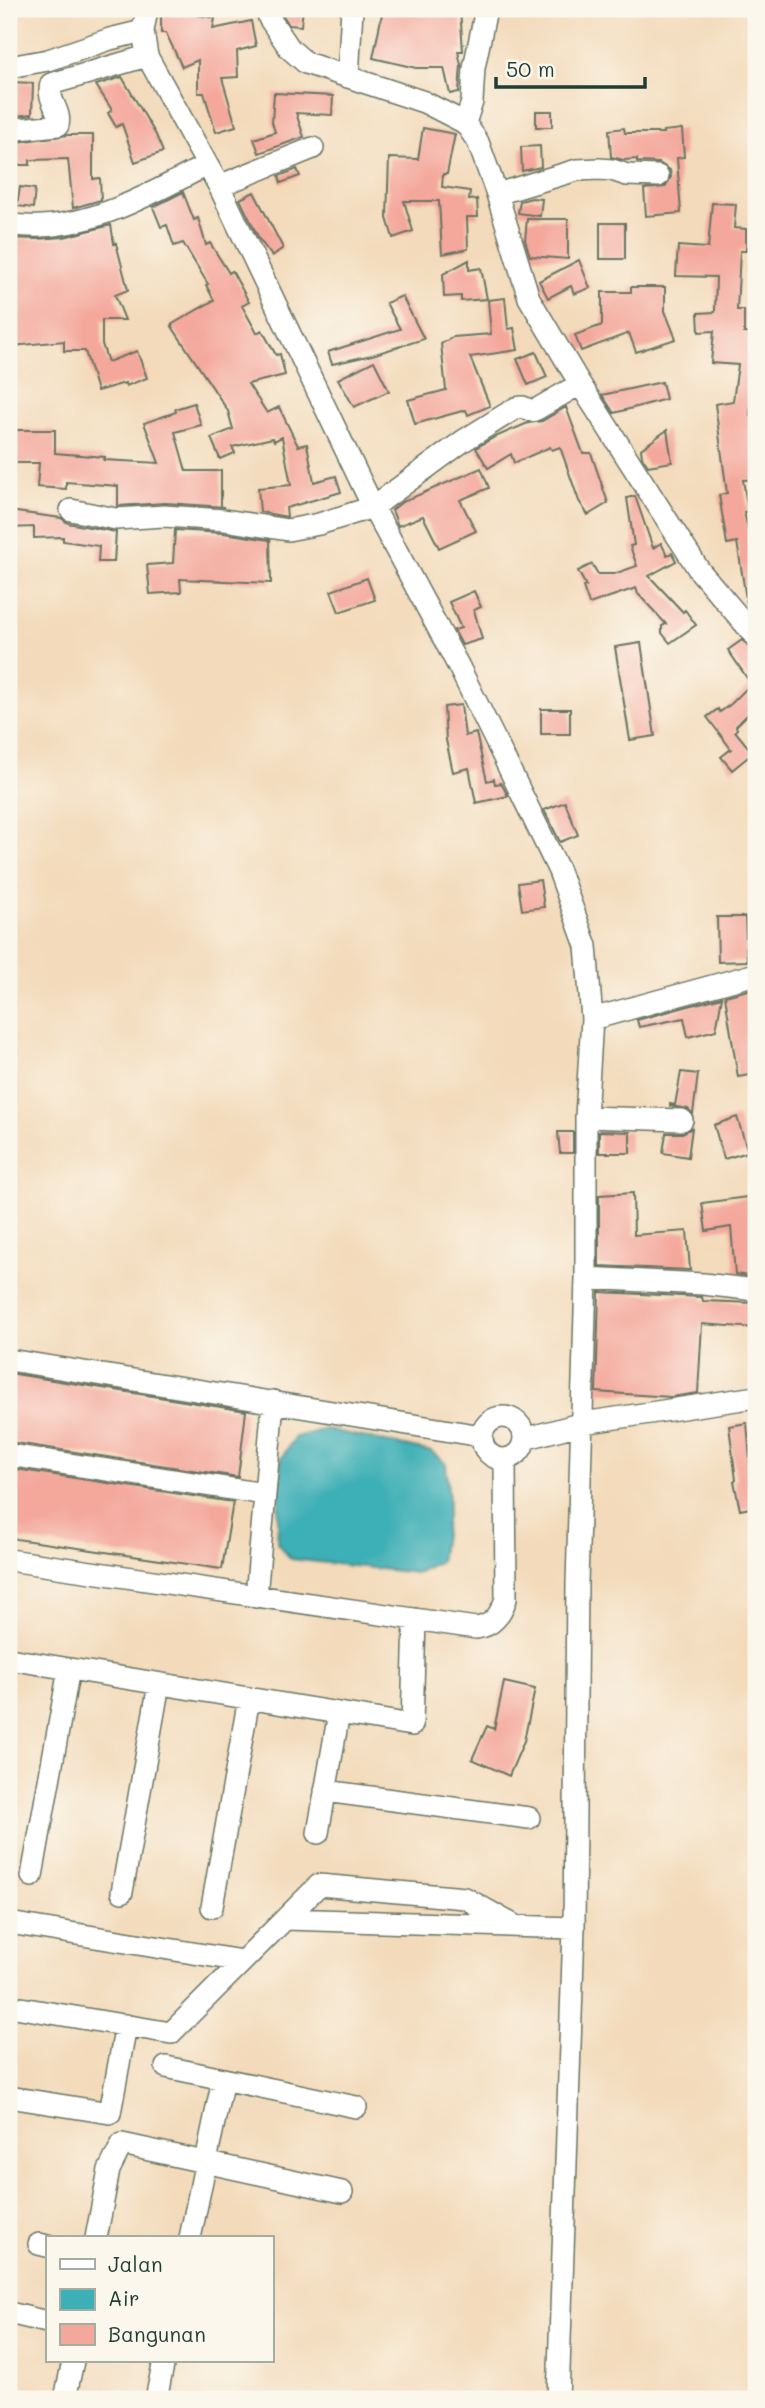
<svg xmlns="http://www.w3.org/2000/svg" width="765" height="2408" font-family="Mali,sans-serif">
	<rect width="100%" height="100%" fill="#fbf7ec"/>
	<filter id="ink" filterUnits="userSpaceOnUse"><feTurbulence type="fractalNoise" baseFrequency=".0143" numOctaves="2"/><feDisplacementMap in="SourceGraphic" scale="14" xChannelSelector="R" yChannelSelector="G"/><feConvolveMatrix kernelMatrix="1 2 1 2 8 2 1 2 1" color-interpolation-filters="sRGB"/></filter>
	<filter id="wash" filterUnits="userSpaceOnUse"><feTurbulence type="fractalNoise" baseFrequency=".00686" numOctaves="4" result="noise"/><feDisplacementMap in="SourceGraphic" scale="28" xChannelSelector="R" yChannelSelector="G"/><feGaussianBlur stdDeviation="1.57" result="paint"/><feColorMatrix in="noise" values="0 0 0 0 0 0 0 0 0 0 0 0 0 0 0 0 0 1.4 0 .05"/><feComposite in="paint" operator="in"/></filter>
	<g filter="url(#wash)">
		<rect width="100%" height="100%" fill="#f3daba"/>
		<path fill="#3dafb6" stroke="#2e7675" stroke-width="2" d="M326 1429 432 1452 446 1464 449 1502 440 1561 416 1573 291 1559 277 1543 281 1459 295 1437Z"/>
		<g id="blocks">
			<path fill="#f4a79b" d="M161 9 215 18 213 29 251 21 256 46 237 51 238 77 222 78 236 126 216 132 204 93H198V60L182 67 166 33H161Z
				M283 9H303L301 26 289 25 282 14Z
				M383 9H460L463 51H458L461 65 459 92 450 94 444 68H416L373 58Z
				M122 77 156 135 163 152 135 162 122 124 116 127 108 113 112 110 96 85Z
				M11 82 33 83 32 114 16 116V112H9Z
				M274 93 333 96 332 115 296 113 304 137 259 153 254 139 275 132 272 122Z
				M536 111H552V127H536Z
				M423 128 455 134 447 174H443L442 187 470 191 469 200 477 199 478 217H467L468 249 442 254 439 201H404L413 231 393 238 387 218 389 158 418 159Z
				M624 128 625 133H664L663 131 682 129 684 157 677 158 681 213 646 216 644 189 665 187 671 177 670 170 659 163 637 162V159L624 160 611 157 609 130Z
				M68 135H93V179L100 178 101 200 73 208 68 159 30 160V165H18L17 142Z
				M540 146 541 167 522 171 521 147Z
				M297 169 300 176 281 183 279 176Z
				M20 187 35 189 33 208 17 206Z
				M183 192 194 220 198 218 206 245 210 243 229 273 232 271 249 302 242 306 257 333 262 330 276 355 280 354 285 375 248 384 267 413 279 407 298 446 307 444 314 482 336 476 341 492 286 508 287 517 260 512 258 488 291 485 282 437 274 441 273 438 232 447 235 453 220 459 211 438 233 429 228 411 171 325 214 300 206 285 208 284 183 243 174 246 167 225 161 227 153 207Z
				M254 192 283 248 272 256 259 239 240 199Z
				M532 198 542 199 540 216 518 213 520 201Z
				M712 203 736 204 734 228 746 229V251H740L737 310H744V333L756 334V366L750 416H756V479L743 480 748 511 744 512 754 553H756V604L747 605 737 542 727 544 719 495 727 493 715 404 733 401 738 365 711 363 714 331 699 332 698 313 715 312 716 277 676 276 678 246 708 248Z
				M527 219H568V259L530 256 525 240Z
				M600 223H625V259H600Z
				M111 225 114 244 116 243 128 290 115 295 125 320H102V344L108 362 137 351 147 378 126 386 125 383 97 391 85 351H64V341L12 346 9 315V238L37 239 64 237Z
				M469 260V270L481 268 487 299 461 301V296L444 297 443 274Z
				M579 260 590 288 574 294 571 286 548 298 539 281Z
				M631 287H665V311L676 339 636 352 629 333 581 351 575 335 602 325V292H631Z
				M402 296 424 339 372 355 332 364 328 352 400 329 386 303Z
				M505 298 508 329 514 328 518 350 470 357 490 406 468 415 466 410 415 424 408 400 446 390 441 344 453 337 491 334 488 300Z
				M536 352 547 377 528 385 517 359Z
				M374 361 389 391 354 407 338 379Z
				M662 382 666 399 614 413 602 395Z
				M194 403 201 425 175 432 186 471H221V507H225L165 503 118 506V486L66 482V489L37 487 39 463H9V430H55V453L105 457 104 460 159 463 144 423 176 412 175 409Z
				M566 407 583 453H591L608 503 588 515 579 501 560 447 552 450 550 447 514 463 511 454 488 468 476 448 493 438 528 423 542 421Z
				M667 430 672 462 648 466 642 457 641 449Z
				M481 468 489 488 460 500 476 531 439 548 423 516 398 526 392 510 402 502Z
				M635 496 653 548 661 543 667 555 672 553 676 561 649 576 683 612 685 610 696 625 670 643 662 633V626L666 624 638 594 636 588 589 604 583 587 586 586 578 571 592 564 598 574H614L637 566 630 546 634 545 627 498Z
				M9 511 61 518 68 523 116 532 114 562H98L99 546 63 541V537L34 538V527L9 528Z
				M175 530 223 533 270 540 271 583 180 579 181 592 150 594 147 565 173 563Z
				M367 578 375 600 339 612 331 591Z
				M474 591 481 607 474 610 482 639 462 645 454 630 461 628 449 602Z
				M742 640 756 652V706L736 726 737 729 735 731 753 753 732 770 721 757 731 749 707 717 718 709 720 712 731 704 751 684 728 650Z
				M641 643 655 736 630 740 615 647Z
				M461 705 465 736 476 733 487 781 494 779 495 784 501 783 508 796 476 803 469 768 453 772 446 740 444 707Z
				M541 709H570V734H541Z
				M565 802 578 835 560 842 544 810Z
				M540 880 544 907 522 910 518 883Z
				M717 917H745L747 961 718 962Z
				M748 990H751V1043L755 1042 756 1053V1074L738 1077 725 996Z
				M722 997 716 1030 688 1037 684 1018 639 1027 637 1020Z
				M681 1072 698 1074 693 1114 688 1109 670 1106V1104L675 1105Z
				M737 1117 748 1152 724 1159 714 1125Z
				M692 1128 688 1157 663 1153 666 1133H682Z
				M601 1131 630 1132V1153H599V1132Z
				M558 1132H573V1153H560Z
				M633 1193 634 1235 687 1231 690 1270 599 1266V1195Z
				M755 1196 756 1277 735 1274 731 1227 706 1231 702 1203Z
				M599 1292 702 1297 703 1301 756 1303V1328L702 1324 698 1393 671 1397 596 1392Z
				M9 1373 246 1411 238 1477 9 1442Z
				M747 1423 750 1460 756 1490V1507L740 1510 734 1481 736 1480 729 1426Z
				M9 1468 233 1502 222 1569 9 1538Z
				M504 1682 535 1689 524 1741 509 1776 472 1759 487 1726 494 1729Z"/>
		</g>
	</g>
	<g filter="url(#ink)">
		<use href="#blocks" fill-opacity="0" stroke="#697463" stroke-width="2"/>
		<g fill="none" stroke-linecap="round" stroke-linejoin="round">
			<defs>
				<path id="minor" d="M147 9 143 31 147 56 219 186 373 507 459 667 505 760 559 871 586 946 592 1019 586 1117V1278L577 1583 574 1928 558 2399
					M266 9 269 18 290 49 306 63 424 102 465 123 478 142 497 194 529 298 580 384 699 570 756 637
					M9 67 48 60 110 39 143 31
					M348 77 352 9
					M465 123 472 102 474 68 486 9
					M9 130 58 125C62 111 46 99 51 84L147 56
					M219 186 313 148
					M497 194 577 170 599 169 612 170 627 175 658 176
					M9 225C19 225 30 227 41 226 99 224 156 191 207 165
					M71 510 116 519 164 516 224 520 288 530 319 524 373 507 463 441 516 408 523 407 532 411 537 409 580 384
					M592 1019 756 974
					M586 1117 682 1120
					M586 1278 703 1284 756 1290
					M9 1360 482 1436
					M482 1438a21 21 0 1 1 42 0a21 21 0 1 1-42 0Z
					M524 1439 583 1423 756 1397
					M9 1455 265 1494 256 1597
					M265 1494 273 1401
					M9 1560 476 1628C493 1626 500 1615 506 1599L505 1459
					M9 1659 412 1725 415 1619
					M325 1791 529 1818
					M318 1833 339 1713
					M32 1876 69 1669
					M122 1892 159 1684
					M212 1907 249 1698
					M285 1919 574 1928
					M9 1923 242 1961
					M9 2006 171 2033 319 1885 465 1898 515 1926
					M166 2067 356 2107
					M9 2097 110 2113 126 2025
					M96 2238 109 2170 122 2144 342 2192
					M190 2238 223 2079
					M39 2244 47 2246
					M9 2313 47 2322
					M65 2399 73 2361
					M156 2399 164 2361"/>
			</defs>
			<use href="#minor" stroke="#697463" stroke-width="24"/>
			<use href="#minor" stroke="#fff" stroke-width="21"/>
		</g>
	</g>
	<rect width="765" height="2408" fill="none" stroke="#fbf7ec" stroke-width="35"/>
	<rect x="46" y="2236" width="228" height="126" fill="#fbf7ec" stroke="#a3ada2" stroke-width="2"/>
	<rect x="60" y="2259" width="35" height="10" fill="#ffffff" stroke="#a3ada2" stroke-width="2"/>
	<text x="108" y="2272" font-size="21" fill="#1f3d34">Jalan</text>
	<rect x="60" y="2289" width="35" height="21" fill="#3dafb6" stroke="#a3ada2" stroke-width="2"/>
	<text x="108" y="2306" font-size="21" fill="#1f3d34">Air</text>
	<rect x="60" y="2324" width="35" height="21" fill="#f4a79b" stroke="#a3ada2" stroke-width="2"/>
	<text x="108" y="2342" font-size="21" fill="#1f3d34">Bangunan</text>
	<path d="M496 77v10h149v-10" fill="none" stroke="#1f3d34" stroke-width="3.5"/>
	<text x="506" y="77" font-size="21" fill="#1f3d34" stroke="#fbf7ec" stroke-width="5" paint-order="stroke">50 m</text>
</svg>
